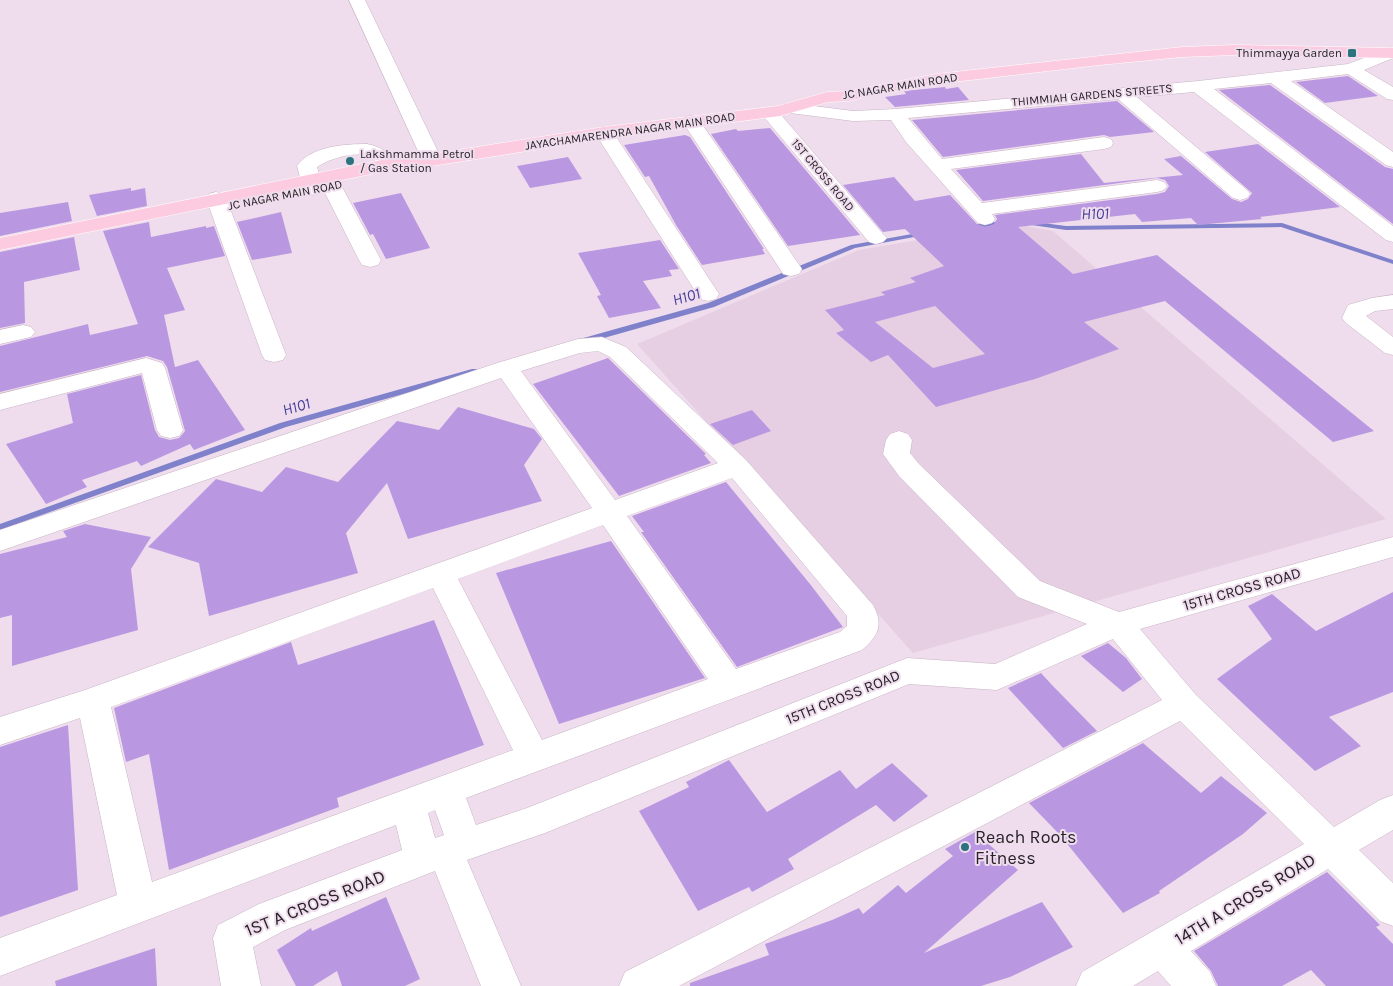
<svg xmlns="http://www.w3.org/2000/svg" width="1393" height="986" font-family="Karla,sans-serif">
	<rect width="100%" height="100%" fill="#efdded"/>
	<path fill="#e6cee3" d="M1013 224 1053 231 1386 519 913 653 637 344 859 250Z"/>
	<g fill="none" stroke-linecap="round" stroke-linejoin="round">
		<path fill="#7f81cb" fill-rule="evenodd" d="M1004 221 1006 222V224L970 229 967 227 970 225Z
			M1027 221 1066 226 1282 223 1393 260V264L1281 227 1066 230 1025 224V222Z
			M923 232 925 233V235L855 248 714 307 586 343H583L579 341 580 339 708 303 851 245Z
			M472 369H478L479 371 478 373 286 427 0 530V524L280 423Z"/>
	</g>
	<path fill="#ba98e1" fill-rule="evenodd" d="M1348 76 1378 96 1325 103 1296 82Z
		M1270 85 1385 167 1393 169V224L1219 90Z
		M945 87 946 89 958 87 969 100 895 107 885 97 906 94 904 91Z
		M1117 101 1154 132 1110 137 1104 135 943 157 912 120Z
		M770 128 798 161 860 235 788 246 711 134 736 129 738 131Z
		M685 135 690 137 764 249H762L765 254 702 265 676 225 649 176 645 177 624 145Z
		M1258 144 1340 207 1260 217 1262 219 1198 225 1191 218 1142 222 1135 214 1018 227 1073 274 1157 255 1374 431 1333 442 1165 301 1084 322 1119 349 1035 379 936 407 888 355 871 362 836 333 844 330 825 310 885 295 881 292 916 282 910 278 944 266 905 229 883 232 843 185 894 177 915 201 950 195 977 224 986 227 994 224 997 219 995 215 1157 194 1165 192 1169 186 1165 180 1157 178 983 201 956 170 1081 154 1104 183 1183 175 1164 159 1181 156 1232 199 1241 202 1248 199 1252 193 1205 152ZM935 306 985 354 933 368 875 322Z
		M568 157 582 179 530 188 517 166Z
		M131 188V191L145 188 147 206 97 216 89 195Z
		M401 193 430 248 386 259 373 234 370 235 353 203Z
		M68 202 72 221 0 236V213Z
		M281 212 292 253 252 260 237 222Z
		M149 222 151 237 206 226V228L214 226 225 256 167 268 185 310 164 315 175 367 198 360 245 430 194 450 190 444 141 466 137 461 82 480 87 487 46 504 6 444 73 423 67 394 141 375 155 430 159 437 170 440 179 438 185 431 167 367 163 361 147 356 0 392V346L88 324 90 335 138 324 103 231Z
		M74 237 80 270 24 282 25 323 0 328V252Z
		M660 240 679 269 669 270 672 276 643 281 661 308 609 318 597 296 601 295 578 253Z
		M608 358 706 454 704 455 711 463 619 496 533 384Z
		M458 407 534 429 542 439 524 465 542 501 408 539 387 483 346 533 358 573 209 616 199 563 148 547 216 479 262 492 286 467 338 482 397 421 439 430Z
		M752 410 771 431 733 445 710 424Z
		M726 482 810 584 843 627 737 667 641 532H644L632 516Z
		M85 524 151 537 131 569 138 630 12 666V615L0 618V554L67 537 63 531Z
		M611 541 705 678 559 724 496 573Z
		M1393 592V692L1329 717 1361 746 1315 771 1217 679 1272 639 1248 606 1272 594 1316 631Z
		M434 620 484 745 337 798 339 807 169 870 149 754 126 762 114 708 291 642 298 665Z
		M1108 643 1126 658 1142 679 1123 692 1081 656Z
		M1041 673 1052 685 1097 731 1063 748 1008 688Z
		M68 725 78 890 0 917V747Z
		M1143 743 1201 793 1221 776 1267 813 1243 834 1159 891 1160 893 1123 913 1060 835 1029 803Z
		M729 760 767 812 840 770 856 789 892 763 928 796 894 822 876 805 788 859 794 869 752 892 749 887 698 911 639 811 689 787 686 782Z
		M975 832 1018 870 924 953 1042 902 1073 947 1010 977 981 986H690V983L769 955 765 944 832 920 859 908 863 914 898 885 906 893 953 856 945 849Z
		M1327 872 1380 925 1376 927 1393 944V986H1326L1311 970 1282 986H1218L1211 971 1194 951Z
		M386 897 420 979 405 986H342L337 971 313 986H296L277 950 311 928 312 931Z
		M155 948 157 986H56L55 981Z"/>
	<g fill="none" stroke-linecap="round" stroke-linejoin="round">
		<defs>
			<path id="minor" d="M349 0H365L442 160 439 164 432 166 425 164 422 160Z
				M1390 48 1393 49V58L1364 70 1393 87V100L1387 99 1348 74 1291 81 1393 152V167L1386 165 1271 83 1214 89 1393 226V242L1386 240 1194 92 1137 97 1247 190 1250 194 1247 198 1240 200 1233 198 1118 99 908 118 942 159 1104 137 1111 139 1113 143 1111 147 1104 149 951 169 982 203 1157 180 1164 182 1167 186 1164 190 1157 192 992 214 995 219 992 223 985 225 978 223 906 142 891 120 853 121 790 113 784 112 781 108 784 104 790 103 853 111 896 109 1198 81 1348 64Z
				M770 108 776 109 883 234 887 238 883 242 876 244 869 242 764 117 761 113 764 109Z
				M691 116 697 117 802 269 799 274 791 276 783 274 780 269 682 121 685 117Z
				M604 127 611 129 719 294 716 299 708 301 700 299 697 294 595 133 597 129Z
				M367 144C382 147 388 152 397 165L394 169C375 174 381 160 368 156 355 151 328 159 317 167L322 184 324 181 331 179 338 181 341 185 381 260 378 265 370 267 362 265 359 260 323 189 320 193 313 195 306 193 303 189 297 166C311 146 345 144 367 144Z
				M216 192 223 194 226 198 286 355 283 360 274 362 265 360 262 355 206 198 209 194Z
				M1393 295V309L1375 311 1366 316 1393 337V355L1385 353 1346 323 1342 318 1348 305 1372 298Z
				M23 325 31 327 35 332 31 337 0 344V330Z
				M602 337 626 347 746 460 873 605C884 625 878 636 862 650L466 798 476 825 527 808 907 658 995 664 1087 624 1018 597 899 476 883 454 886 440 890 434 899 431 908 434 912 440 910 453 919 464 1040 581 1119 612 1393 537V557L1140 629 1196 695 1334 827 1380 800 1393 795V830L1359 850 1393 883V926L1380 921 1328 869 1191 951 1210 972 1216 986H1171L1158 971 1133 986H1076L1082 972 1304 844 1180 721 679 986H619L625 972 1162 700 1113 639 997 690 909 684 545 833 467 860 521 986H481L435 871 285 930 253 947 261 986H221L213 938 218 925 259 904 402 850 396 825 0 976V938L117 895 80 718 0 745V717L85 690 592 508 501 378 0 551V530L497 363 578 339ZM598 351 610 357 718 463 615 500 521 371 580 353ZM732 478 847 616V626L840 632 736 669 627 516ZM603 525 708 679 542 740 458 579ZM433 588 513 750 152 882 111 707ZM435 810 444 835 435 838 428 813Z
				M146 358 162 363 165 368 183 430 179 436 170 438 161 436 157 430 142 373 0 410V394Z"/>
			<path id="major" d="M1235 45 1393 48V58L1235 55 1182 57 1100 65 936 84 877 94 849 101 828 102 780 116 604 139 432 166 401 168 0 250V238L401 156 432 154 604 127 778 106 827 92 849 91 936 74 1182 47Z"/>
		</defs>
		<use href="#minor" stroke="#c7b5c5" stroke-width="1"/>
		<use href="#major" stroke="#fff" stroke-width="1"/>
		<use href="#minor" fill="#fff" fill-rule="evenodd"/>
		<use href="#major" fill="#fdcbdf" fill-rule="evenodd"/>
	</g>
	<g fill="#2b737e" stroke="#efdded" stroke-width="2">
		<rect x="1347" y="48" width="10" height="10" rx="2.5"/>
		<circle cx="350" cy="161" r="5"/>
		<circle cx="965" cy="847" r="5"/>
	</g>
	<g text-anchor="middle" stroke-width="4" stroke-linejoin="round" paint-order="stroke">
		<g font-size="12" fill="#282228" stroke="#efdded" text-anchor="end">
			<text x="1342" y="57">Thimmayya Garden</text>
			<text x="360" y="158" text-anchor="start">Lakshmamma Petrol<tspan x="360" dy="14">/ Gas Station</tspan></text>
		</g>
		<g font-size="12" fill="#282228" stroke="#efdded">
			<text transform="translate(900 86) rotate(-9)" y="4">JC NAGAR MAIN ROAD</text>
			<text transform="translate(1092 95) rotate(-5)" y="4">THIMMIAH GARDENS STREETS</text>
			<text transform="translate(630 131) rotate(-8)" y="4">JAYACHAMARENDRA NAGAR MAIN ROAD</text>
			<text transform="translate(823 175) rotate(50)" y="4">1ST CROSS ROAD</text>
			<text transform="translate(285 195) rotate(-11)" y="4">JC NAGAR MAIN ROAD</text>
		</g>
		<g font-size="15" fill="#282228" stroke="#efdded">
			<text transform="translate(1242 589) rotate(-16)" y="5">15TH CROSS ROAD</text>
			<text transform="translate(843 697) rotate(-22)" y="5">15TH CROSS ROAD</text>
		</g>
		<g font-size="16" font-style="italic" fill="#46419a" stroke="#efdded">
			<text transform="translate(1095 213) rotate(-1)" y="6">H101</text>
			<text transform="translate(686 296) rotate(-16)" y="6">H101</text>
			<text transform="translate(296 406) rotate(-16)" y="6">H101</text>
		</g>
		<g font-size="18" fill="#282228" stroke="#efdded" text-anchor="start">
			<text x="975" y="843">Reach Roots<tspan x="975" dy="21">Fitness</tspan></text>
		</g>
		<g font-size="18" fill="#282228" stroke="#efdded">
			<text transform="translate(1245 899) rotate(-31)" y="6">14TH A CROSS ROAD</text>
			<text transform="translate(315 903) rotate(-22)" y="6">1ST A CROSS ROAD</text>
		</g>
	</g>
</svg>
